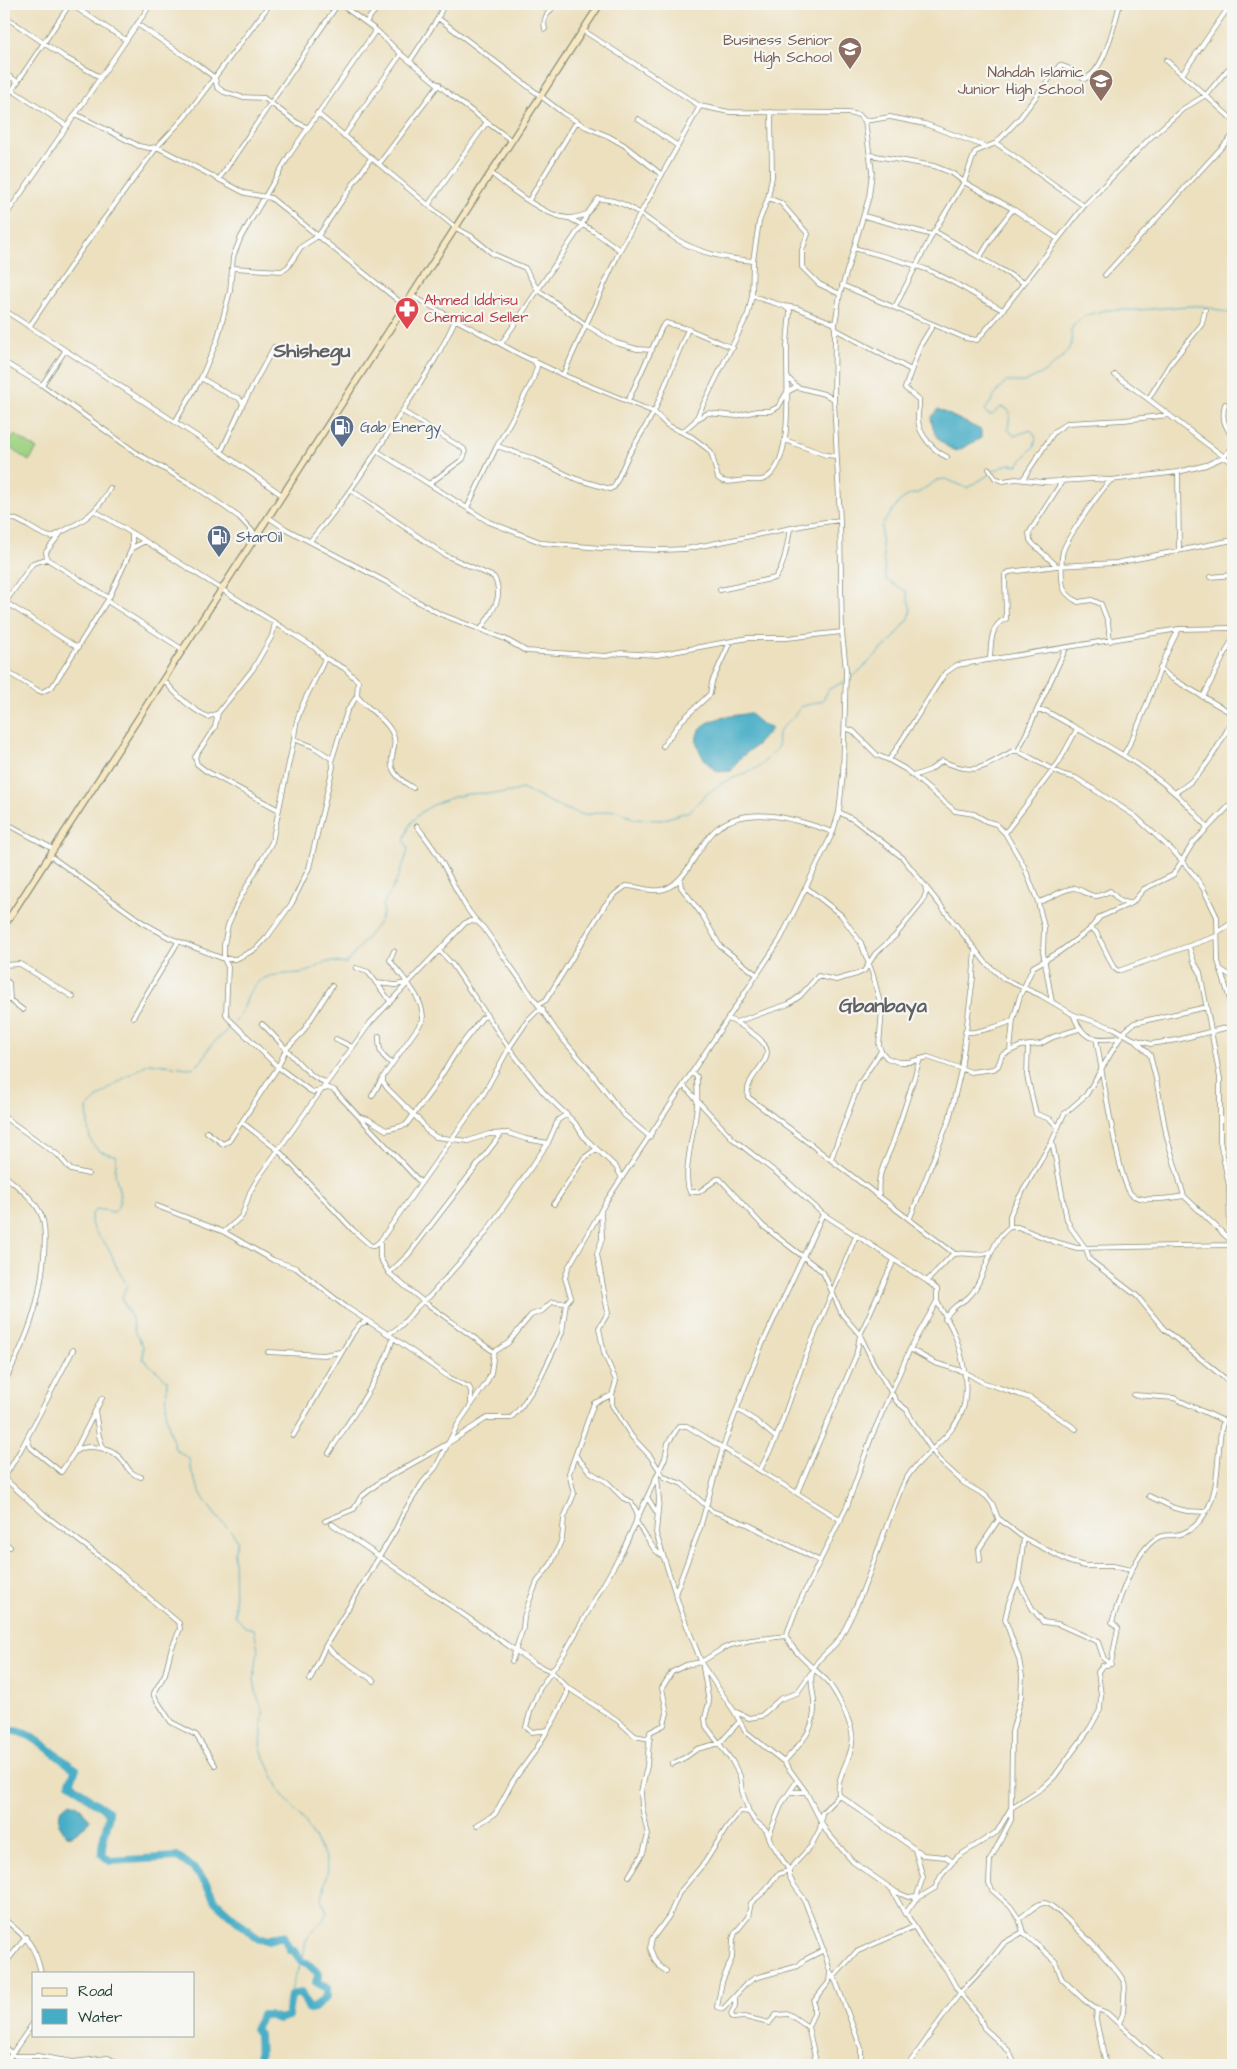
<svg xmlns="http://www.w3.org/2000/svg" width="1237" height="2069" font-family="'Architects Daughter',sans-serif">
	<rect width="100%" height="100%" fill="#f6f6f2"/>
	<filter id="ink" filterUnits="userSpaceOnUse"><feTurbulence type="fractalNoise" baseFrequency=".02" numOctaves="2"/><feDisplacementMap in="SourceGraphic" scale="10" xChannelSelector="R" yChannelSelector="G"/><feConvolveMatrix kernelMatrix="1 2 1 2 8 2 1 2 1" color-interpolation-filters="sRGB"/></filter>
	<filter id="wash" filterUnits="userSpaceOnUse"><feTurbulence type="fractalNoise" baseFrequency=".0096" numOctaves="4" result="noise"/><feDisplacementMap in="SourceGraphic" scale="20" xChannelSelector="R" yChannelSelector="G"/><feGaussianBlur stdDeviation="1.12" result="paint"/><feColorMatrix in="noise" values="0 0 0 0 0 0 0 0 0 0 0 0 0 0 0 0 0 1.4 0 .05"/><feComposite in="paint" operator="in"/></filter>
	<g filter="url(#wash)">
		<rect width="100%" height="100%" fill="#ece0bf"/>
		<path fill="#9fd384" stroke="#5f885c" d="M15 435 37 449 29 461 7 446Z"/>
		<path fill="#47adc6" stroke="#33757d" d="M938 409 981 430V438L957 451C941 446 933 435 931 418Z
			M749 713 763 725 772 728 758 744 740 758 731 771 718 772C704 763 685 737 706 724 718 716 736 716 749 713Z
			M70 1802 77 1804 90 1819 86 1825 71 1836 66 1835 59 1824 60 1811Z"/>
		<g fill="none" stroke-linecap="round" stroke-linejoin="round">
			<path stroke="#47adc6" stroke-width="1" d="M993 471 1009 464 1018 465 1034 446 1036 437 1031 430 1014 436 1008 429 1010 413 1007 409 1001 407 992 415 987 414 985 410 1000 388 1006 382H1024L1045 372 1063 357 1072 343 1071 330 1076 322 1087 315 1106 310H1139L1187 306H1203L1233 314
				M235 1022C246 1010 245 994 257 983 270 971 292 976 309 971 315 968 320 964 327 962 332 961 340 963 346 964L377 925 383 914V904L394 886 405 860 408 849 404 840C406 835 408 829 410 825 420 807 449 797 468 794 488 792 502 796 522 789L563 808 584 815 615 810 635 819 661 820 690 811 703 797 720 784 759 767 778 748C778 744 777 739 778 735 779 727 795 719 800 707L822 701 829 689 852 678 894 638 909 618 911 610 906 591 886 580 881 537 882 525 899 502 909 495 918 493 937 480 946 479 967 488 990 474
				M232 1025 210 1046 203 1059 196 1067 188 1068 149 1063C127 1076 105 1089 87 1108 89 1131 85 1152 115 1155 118 1161 115 1165 115 1171 116 1185 126 1200 114 1212L96 1209C83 1222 98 1235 107 1246 112 1252 113 1261 117 1268 120 1274 124 1279 127 1285L122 1297 125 1306 132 1319 135 1333 143 1346V1359L167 1380 166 1415 170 1432 175 1449 189 1459C191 1479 205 1503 218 1518 226 1526 232 1531 238 1541L234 1552 235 1615 245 1627 254 1629 258 1650 254 1680 257 1696 263 1711 261 1749 281 1793 306 1823 324 1855 328 1868 322 1899 327 1912C323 1924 311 1929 306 1941 304 1945 305 1949 304 1953 301 1969 292 1975 291 1995"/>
			<path stroke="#47adc6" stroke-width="8" d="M4 1731C31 1726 54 1757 76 1769L70 1782 91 1800 109 1812C108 1828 101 1838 102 1854L110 1861 178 1857 193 1868 206 1883 215 1901 227 1912 252 1934 259 1939 267 1940 283 1936 290 1950 294 1951 302 1962 307 1963 319 1974 316 1982 327 1988V1996L314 2008 309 2009 301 1993 291 1995 288 2016 279 2019 268 2015H262L255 2028 259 2035 260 2065"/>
		</g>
	</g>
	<g filter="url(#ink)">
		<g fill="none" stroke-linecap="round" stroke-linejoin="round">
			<defs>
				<path id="minor" d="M70 4 126 40
					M340 4 376 30 401 54 453 97 512 141
					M4 16 66 58 100 77
					M438 18 563 113 586 127 608 136 624 145 662 175
					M366 22 380 4
					M137 24 198 65 215 78 217 87 224 92 241 97 264 98 296 122 308 128
					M545 29C542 17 549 12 556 4
					M1166 60 1233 120
					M410 61 438 18 444 4
					M4 73 18 82
					M1183 73 1231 4
					M12 90 67 126
					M4 102 70 4
					M317 113 456 228 471 236 493 254 525 268 537 289 586 325 616 343 637 349 652 350
					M75 114 139 146 149 148 157 147 245 193 271 198 405 306
					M638 119 678 146
					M865 121 890 117 925 124 987 147
					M344 136 401 54
					M996 143 1084 206
					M870 155 934 166 952 173 964 182 1013 209 1058 239
					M379 164 439 84
					M491 173C509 188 545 216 568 218 575 218 581 216 587 214L598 199C630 199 650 223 676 239 699 253 726 259 753 261
					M219 179 338 4
					M768 198 781 203 808 234 802 250V267L819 284 840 294
					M529 200 577 121
					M429 204 487 122
					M864 216 932 235
					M4 218 151 4
					M569 218 592 230 620 250
					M934 231 1024 283
					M854 248C879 255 904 261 928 270 955 281 978 298 1003 310
					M980 257 996 231 1013 209
					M233 268 282 271 288 267 301 247 318 236 371 158
					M1105 275 1233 135
					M842 285 965 338 977 340 1003 310 1084 206 1149 139 1183 109 1206 95 1233 63
					M412 296 521 355 563 375 654 412 667 425 692 437 709 450 712 455 718 478C725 485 738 480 747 480 756 480 763 482 769 476 794 456 786 380 787 349 787 337 789 324 790 311L784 306
					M752 296 784 306 797 308 835 324
					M895 307 932 235 964 182 975 152 996 143 1019 119 1060 65 1068 68 1084 79C1105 72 1114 24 1120 4
					M4 310 221 452 282 495
					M933 325 920 346 905 388 919 400C920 407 917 413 918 420 919 435 934 451 947 457
					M29 327 82 249 157 147 184 118 270 4
					M835 329 911 370
					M501 344 582 225 587 214
					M4 362 42 385 138 454 196 487 239 517 256 535
					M563 375 620 250 700 106
					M1115 375C1156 403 1193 435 1233 463
					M201 378 230 395 239 398 243 404 221 452
					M788 378 797 387 824 394 834 399
					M42 385 65 351
					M1149 398 1170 364 1202 324 1205 310
					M628 401 662 327 666 323 688 329 733 348
					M243 404 274 347
					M1225 404C1221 419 1225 426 1233 438
					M402 411 464 449 465 453 463 459 429 484
					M697 419 708 413 736 416 757 411H770L778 407 787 392 797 387
					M175 422 201 378 217 341 230 291 233 257 241 237 290 154 376 30
					M682 432 695 421 748 314 752 296 753 261 759 222 768 198 772 177 771 112
					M785 440 826 455 836 456
					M497 446 534 459 576 479 610 489 614 487 628 456 654 412 688 329
					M377 451 489 522 543 543 601 548 662 550 686 549 811 524 840 520
					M989 469 995 478 1003 481 1016 479 1042 482 1093 479 1111 480 1178 472 1206 465 1224 457 1233 447
					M1178 472 1179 551
					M1023 479 1054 432 1067 423 1124 420 1169 415
					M351 490 445 555 494 577C505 598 492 611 481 629
					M467 508 497 446 532 382 537 367 534 360
					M95 511 145 541
					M268 517 286 529 392 585 413 599 440 614 505 639 526 651 606 656 621 653 657 655 748 638H787L842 632
					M4 518C22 516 36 536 52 537 79 523 95 517 110 488
					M132 533V548
					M310 541C345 501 373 458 401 413 421 382 440 355 455 320
					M47 559 46 552 60 534
					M1057 566 1033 544 1030 540 1029 533 1063 480
					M1210 577 1233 575
					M720 590 775 578C785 565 787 545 790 529
					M107 601 182 649
					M5 602 78 648
					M4 604 33 563 47 559 109 598
					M275 623 272 636 253 669 218 713 215 727 195 757 197 764 206 771 279 810
					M1110 641 1108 622 1101 604 1092 600 1078 602C1073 599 1066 595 1064 589 1061 582 1061 558 1063 551 1068 536 1100 491 1111 480
					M990 659C991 645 990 624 1006 619L1005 575 1009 572 1057 566 1116 563 1233 540
					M1160 668 1171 678 1233 714
					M4 670 37 690 42 692 52 687 109 598 132 548 145 541 315 648 325 658 344 668 358 681 357 696C366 708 382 716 390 729 406 752 371 763 413 788
					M163 679C176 695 189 708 208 717L218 713
					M1203 697 1233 638
					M1037 711H1046C1105 745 1164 772 1207 827
					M845 728 853 731 877 755 889 760 945 673 957 665 1179 629 1233 628
					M294 739 272 842 238 902 228 925 224 945V959L228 967 226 1014 229 1019 278 1067 309 1090 313 1092 328 1088 334 1090 420 1182
					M663 746 681 721 710 694 712 682 730 642
					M1018 751 1066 648
					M1124 754C1147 715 1156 669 1179 629
					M332 759 347 711 357 696
					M889 760 905 769 955 811 974 814 986 821 996 824 1005 833
					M913 776 930 770 942 761C977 776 981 768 1013 751H1018L1061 774 1076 778 1135 816 1174 852 1194 875 1203 888 1217 917 1218 961 1230 1000 1233 1023
					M1176 792C1205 776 1217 747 1233 720
					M839 812 854 820 903 858 986 963 1004 979 1040 995 1074 1015 1114 1028 1133 1039 1151 1044 1177 1040 1233 1026
					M4 822 53 849
					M417 826C425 837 435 849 441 861 454 883 464 911 483 927L560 1036 587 1067 623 1114 650 1137
					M49 855 142 922 170 938 224 959H236L256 949 268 936 292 903 309 868 333 767 332 759 314 747 294 739C296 707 314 686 325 658
					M680 879 681 887 703 916 720 946 757 975
					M807 888 841 915 861 943 873 975 882 1011 879 1045 881 1051 887 1058 898 1062H909L928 1057 971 1072 994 1069 998 1066 1002 1055 1021 1046 1040 1044 1053 1037 1079 1029
					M1038 902C1052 899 1060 889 1075 888 1092 894 1091 901 1110 891L1120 901 1129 903
					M1090 928 1096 932 1114 968 1118 971 1217 936
					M1218 932 1233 922
					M1189 947 1194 962 1200 972 1220 1078V1141L1229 1186 1230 1245 1233 1254
					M394 951 390 960C402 978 424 997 423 1020L383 1077V1082L387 1088 422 1123 426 1130 436 1137 468 1141 489 1134 508 1133 526 1139 548 1143
					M440 951 452 964 509 1048 544 1093 575 1123 584 1137 616 1167 622 1178
					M4 965 20 964 73 997
					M356 968 368 972 390 1001
					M1220 969 1233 977
					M4 979 9 983 10 1000 23 1010
					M376 983 396 985 406 983
					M1052 1002 1043 952 1044 927 1038 902 1024 866 1005 833 1059 762 1077 729
					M539 1004 546 1000 605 905 615 894 626 886C637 886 650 892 660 890 672 889 681 878 687 870 695 858 707 835 719 827 751 803 800 821 833 832
					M1074 1016C1083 1041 1094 1040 1119 1038
					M133 1017 178 942
					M728 1019C737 1022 744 1027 752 1033 790 1059 743 1069 748 1097L955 1254
					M736 1022 789 1004 800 996 818 976 836 980 857 974 864 971 875 954 895 936 922 903 926 893 925 885
					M262 1024C277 1036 308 1079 323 1081L325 1085
					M965 1032C973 1034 1005 1025 1013 1020
					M379 1036C379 1052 380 1054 392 1064
					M1096 1038C1101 1063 1118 1180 1131 1194 1140 1203 1172 1198 1184 1196
					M336 1039 352 1047
					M1135 1040 1150 1055 1156 1079 1167 1138 1184 1196 1230 1240
					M1028 1045 1027 1076 1036 1114 1050 1119 1058 1127
					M1010 1051 1013 1020 1020 996 1033 967 1059 952 1089 930 1100 917 1132 903 1144 889 1173 875 1193 843 1233 802
					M692 1073 697 1077C697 1086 698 1095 697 1104 696 1126 681 1174 690 1192H699L717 1179H720L763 1226 823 1272 842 1314 860 1335 874 1364 897 1402 907 1410 912 1420 938 1459 964 1483 986 1496 992 1503 998 1518 1024 1538 1070 1562 1085 1566H1113L1131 1570
					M684 1086 733 1139 787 1181 823 1214 927 1281 937 1289V1301L910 1349 871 1438 847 1506 797 1607 786 1636C795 1655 813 1667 827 1681 837 1693 849 1718 852 1733 856 1755 835 1774 839 1795L923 1855 946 1857 953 1862
					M372 1096 383 1077
					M4 1117 58 1155 71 1170 88 1174
					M360 1117 368 1119 386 1130 406 1125 434 1087 458 1049 482 1018 487 1016
					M243 1123 279 1151 353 1230 371 1246H374L380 1241 483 1095 509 1048 528 1020 537 1011 543 1009
					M207 1132 223 1144 229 1141 278 1067 286 1049 302 1033 332 986
					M1052 1141 1067 1220 1071 1228 1086 1249 1090 1260 1137 1296 1164 1329 1233 1385
					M831 1159 859 1084 881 1051
					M4 1175C17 1186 36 1200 42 1217 46 1228 45 1243 44 1255 40 1307 27 1338 4 1383
					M879 1194C876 1177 886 1161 892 1145 902 1117 911 1088 920 1059
					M554 1204 584 1158 596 1149
					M157 1206 224 1232 273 1260 296 1268 346 1307 388 1334 450 1378 469 1387 471 1391V1403
					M601 1210 602 1239 597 1254 608 1313 599 1328 604 1353 616 1381 612 1395V1405L632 1437 650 1456 664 1477 682 1484 712 1511 749 1525 820 1561
					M910 1218 949 1120 961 1070 973 978 975 948
					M1010 1227V1216L1013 1208 1052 1141 1064 1114 1086 1095 1123 1033 1134 1023 1207 1007
					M224 1232 242 1216 250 1192 258 1178 370 1023 465 923 470 921 478 922
					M380 1241V1258L389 1273 423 1301 494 1352
					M389 1273 408 1255 502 1133
					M927 1281 952 1255C965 1250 979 1259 992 1251
					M945 1319C955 1301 965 1304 973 1292 986 1274 991 1239 1010 1227H1018L1052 1241 1077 1248 1230 1245
					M388 1334C408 1325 412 1307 429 1297L484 1235 548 1143 558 1120 567 1114
					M910 1349 935 1363 965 1372 982 1382 1030 1398 1076 1429
					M268 1352 324 1355 340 1352
					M1233 1354 1231 1363 1233 1375
					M1134 1395 1174 1398 1224 1421
					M737 1409 756 1421 775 1437
					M95 1411C98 1425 97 1438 105 1450
					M293 1436 353 1333 360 1324 368 1321
					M27 1438 30 1447 61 1472 74 1453 102 1398
					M76 1451C86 1443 108 1448 118 1456 128 1464 126 1473 141 1477
					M329 1453C350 1419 383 1375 393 1338
					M576 1456 590 1472 607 1482 623 1498 631 1502 637 1512 636 1521 646 1537 655 1550 662 1556
					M760 1470 775 1441 806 1355 856 1236
					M657 1475 659 1500 656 1533 681 1611 703 1666 734 1711 745 1731 784 1762 806 1792 826 1831 853 1862 896 1892 908 1897 916 1896
					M4 1478 45 1515 107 1562 179 1623 180 1629 171 1650 165 1674 154 1693V1696L171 1722 196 1735 215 1765
					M4 1478 20 1451 73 1350
					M797 1493 856 1356 860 1335 894 1260
					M1149 1496 1174 1508 1187 1511 1206 1512
					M647 1497 657 1513
					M325 1521 354 1509 361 1497 381 1481 447 1444 487 1418H511L521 1407 541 1377 562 1333 566 1303 571 1297 565 1278 568 1268 607 1200 780 940 833 832 839 812 843 774 846 670 842 632 840 520 834 399 835 324 840 294 869 197 872 172 865 121 859 115 848 113 729 112 700 106 584 31
					M332 1524 535 1664 551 1671 567 1687V1694L554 1720 535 1751 513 1781 495 1814 477 1825
					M1024 1538 1018 1581 1009 1602 1005 1619 1019 1659 1022 1676 1021 1697 1012 1732 1011 1820 990 1860 989 1883 992 1890 1010 1906 1019 1919 1023 1932 1027 1936 1055 1961 1062 1979 1083 1999 1093 2007 1107 2013 1164 2065
					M4 1541 10 1547
					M980 1560 979 1549 999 1519
					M1018 1581 1032 1608 1043 1622 1058 1624 1098 1642 1104 1659 1111 1664
					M675 1594 700 1528 723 1447 745 1387 760 1349 823 1214
					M512 1661 523 1628 524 1617 529 1602 537 1582 551 1564 562 1539 564 1518 574 1494 569 1473 594 1403 612 1395
					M703 1668 709 1702 705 1718 706 1726 732 1761 740 1776 742 1791 749 1812 754 1820 766 1830 771 1842 789 1870V1876L794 1885 804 1899 826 1957 830 1972 836 1982 861 2048V2065
					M310 1680 326 1645
					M374 1681 332 1652 326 1645 396 1529 404 1512 423 1482 436 1467 458 1424 487 1382 491 1373 494 1352 508 1343 531 1315 542 1311 552 1302 566 1303
					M567 1687 617 1720 635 1736 650 1739
					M734 1711 749 1718 761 1716 780 1699 797 1693 811 1673
					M548 1730 532 1732 526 1727 531 1709 540 1688 565 1652 622 1552 665 1458 668 1443 679 1426H687L841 1520
					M784 1762C803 1740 816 1731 814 1700 813 1692 810 1681 812 1674 815 1657 834 1650 841 1636 868 1588 881 1535 903 1485 917 1454 955 1440 964 1405 969 1383 962 1352 953 1331 949 1321 942 1312 937 1301
					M672 1764 686 1757 697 1749 720 1743 739 1722
					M790 1792H806
					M769 1835 782 1803 797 1781
					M915 1850 923 1877 916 1898
					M629 1876 643 1853 648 1835 642 1807 641 1792 647 1766 650 1732 664 1725 667 1713 662 1688 672 1672 686 1665 701 1662 722 1649 731 1645 751 1640 786 1636
					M893 1892 905 1914
					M4 1919C26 1937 35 1944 41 1973
					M1019 1919C1026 1914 1038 1902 1045 1903 1056 1904 1120 1971 1124 1982 1126 1988 1124 1992 1124 1997 1123 2009 1125 2012 1119 2023
					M824 1950 804 1960 798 1966 755 1978 746 1984 723 2009 717 2007 722 1982 732 1958 733 1939 735 1933 748 1917 751 1903 766 1890 777 1875 789 1870 811 1846 820 1829 822 1813 839 1795
					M4 1965 26 1937
					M666 1971 659 1966 654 1958 650 1948 652 1939 669 1916 679 1893 705 1862 727 1827 740 1811 749 1812
					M833 1978 856 1952 913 1927
					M735 1998V2006L731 2014 733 2018 745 2017 769 2023 776 2015 789 2014 808 2027
					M1097 2009 1096 2020 1106 2065
					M4 2047 15 2056H38L73 2062 108 2058 122 2065
					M4 2065 34 2022
					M821 2065 814 2061 815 2057 808 2027 814 2013V2001L829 1982 830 1972
					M908 2065 960 1993 989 1962 1004 1943 1023 1932
					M1015 2065 1009 2051 984 2028 979 2016 957 1989 946 1969 925 1944 906 1913 915 1900 935 1888 941 1876 957 1857 997 1832 1011 1808 1042 1788 1054 1777 1090 1728 1100 1710 1101 1695 1098 1672 1102 1666 1111 1664 1118 1628 1112 1622C1120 1597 1135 1549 1159 1537 1163 1535 1170 1535 1174 1535 1189 1534 1199 1524 1206 1512 1221 1486 1216 1454 1222 1426L1224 1421 1233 1412"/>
				<path id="secondary" d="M4 926 600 4"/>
			</defs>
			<use href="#minor" stroke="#868e7a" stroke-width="5.5"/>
			<use href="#secondary" stroke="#868e7a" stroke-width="8"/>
			<use href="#minor" stroke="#fff" stroke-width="4"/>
			<use href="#secondary" stroke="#f8e8c3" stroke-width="5.5"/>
		</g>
	</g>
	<defs>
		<symbol id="school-pin" viewBox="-11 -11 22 30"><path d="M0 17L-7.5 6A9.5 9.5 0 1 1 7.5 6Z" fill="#8d6e63" stroke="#f6f6f2"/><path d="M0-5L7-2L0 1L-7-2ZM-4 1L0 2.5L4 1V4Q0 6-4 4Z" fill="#fff"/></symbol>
		<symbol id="pharmacy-pin" viewBox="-11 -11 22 30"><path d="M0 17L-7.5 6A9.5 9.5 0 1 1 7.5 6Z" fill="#e0444e" stroke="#f6f6f2"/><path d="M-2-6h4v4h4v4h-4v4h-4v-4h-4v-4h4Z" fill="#fff"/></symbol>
		<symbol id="fuel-pin" viewBox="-11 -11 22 30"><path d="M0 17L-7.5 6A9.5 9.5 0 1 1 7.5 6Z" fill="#5c6f8a" stroke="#f6f6f2"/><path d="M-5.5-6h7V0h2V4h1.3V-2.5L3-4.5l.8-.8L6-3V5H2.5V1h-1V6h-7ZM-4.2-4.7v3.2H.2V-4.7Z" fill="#fff"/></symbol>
	</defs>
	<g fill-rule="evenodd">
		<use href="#school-pin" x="836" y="35" width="28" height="38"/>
		<use href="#school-pin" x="1087" y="67" width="28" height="38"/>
		<use href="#pharmacy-pin" x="393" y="295" width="28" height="38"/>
		<use href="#fuel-pin" x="328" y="413" width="28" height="38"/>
		<use href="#fuel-pin" x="205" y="523" width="28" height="38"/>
	</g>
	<g text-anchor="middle" stroke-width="4.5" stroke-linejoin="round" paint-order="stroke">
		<g font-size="15" fill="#785e54" stroke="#f6f6f2" text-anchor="end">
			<text x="832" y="45">Business Senior<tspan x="832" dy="17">High School</tspan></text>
			<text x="1084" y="77">Nahdah Islamic<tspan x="1084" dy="17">Junior High School</tspan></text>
		</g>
		<g font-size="15" fill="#be3a42" stroke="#f6f6f2" text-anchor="start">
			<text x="424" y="305">Ahmed Iddrisu<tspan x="424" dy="17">Chemical Seller</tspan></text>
		</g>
		<g font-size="15" fill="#4e5e75" stroke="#f6f6f2" text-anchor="start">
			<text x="360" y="432">Gab Energy</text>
			<text x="236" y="542">StarOil</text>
		</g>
		<g font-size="20" font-weight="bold" fill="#606065" stroke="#f6f6f2">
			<text x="312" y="357">Shishegu</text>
			<text x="883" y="1012">Gbanbaya</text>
		</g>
	</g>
	<rect width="1237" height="2069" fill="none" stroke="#f6f6f2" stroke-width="20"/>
	<rect x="32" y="1972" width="162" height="65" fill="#f6f6f2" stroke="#a0aca6"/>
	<rect x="42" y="1988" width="25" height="8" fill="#f8e8c3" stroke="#a0aca6"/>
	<text x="78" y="1996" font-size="15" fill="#1f3d34">Road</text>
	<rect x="42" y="2009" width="25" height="15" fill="#47adc6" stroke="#a0aca6"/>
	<text x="78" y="2022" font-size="15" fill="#1f3d34">Water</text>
</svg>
